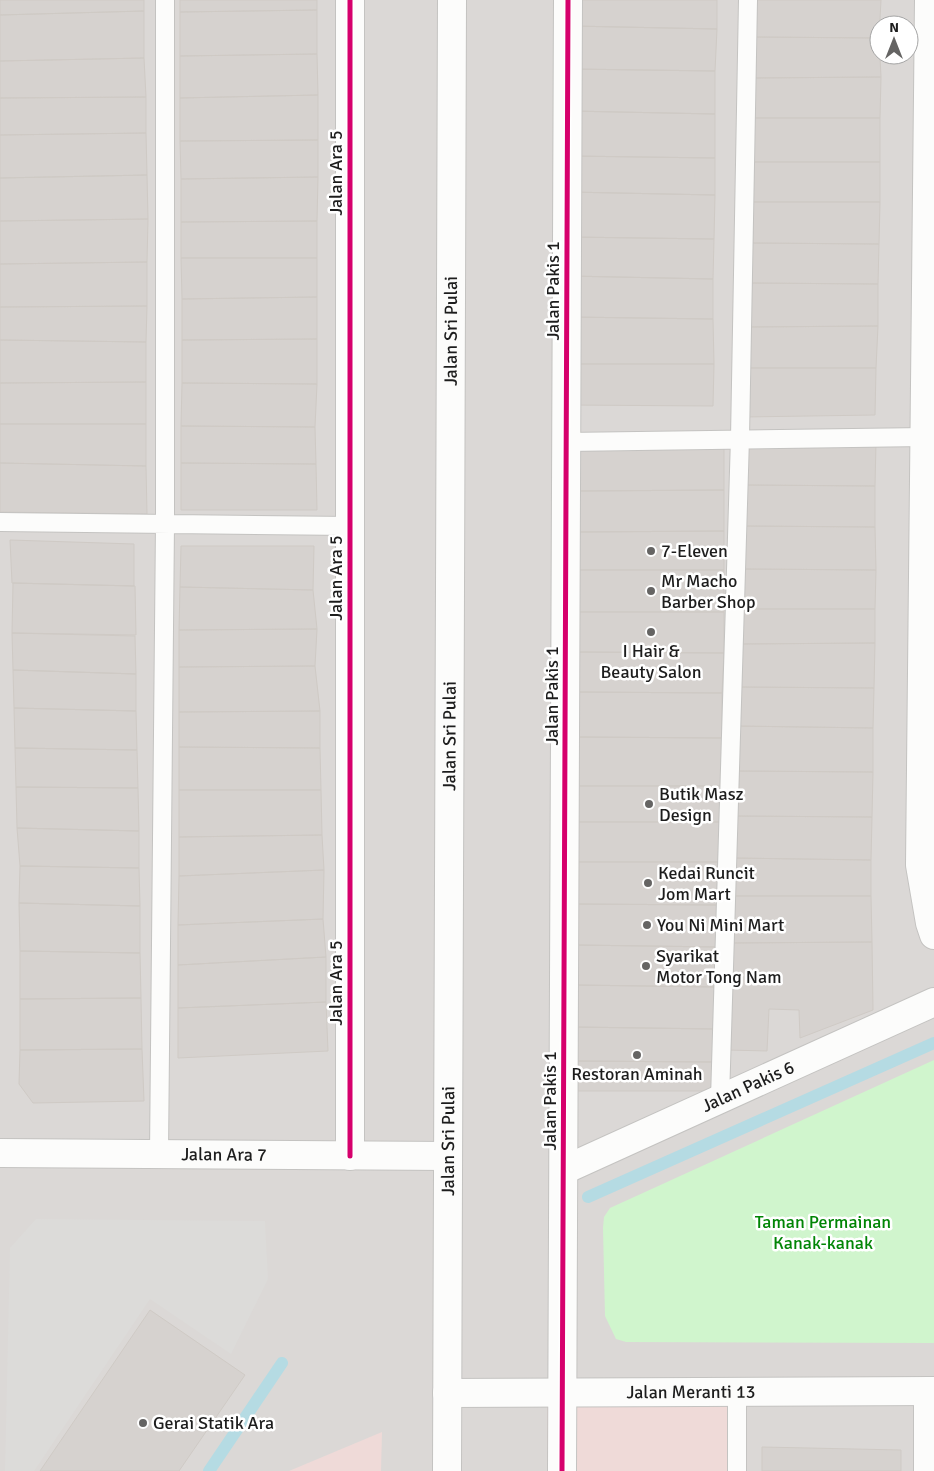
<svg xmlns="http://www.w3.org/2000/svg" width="934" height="1471" font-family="Signika,sans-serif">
	<rect width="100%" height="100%" fill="#ece9e4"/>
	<path fill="#dbd8d6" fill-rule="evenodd" d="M0 0H934V1471H0ZM879 25H909V55H879Z"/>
	<path fill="#efdad8" d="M547 1406H746V1471H547Z
		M382 1432 381 1471H289Z"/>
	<path fill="#d0f5cd" d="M934 1060V1343L626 1342 616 1339 605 1316 603 1228 604 1217 610 1208Z"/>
	<path fill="#dcdbd9" d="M36 1219 265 1221 268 1279 231 1354 150 1299 34 1471H5L10 1248Z"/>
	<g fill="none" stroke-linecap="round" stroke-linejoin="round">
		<path stroke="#b5dbe3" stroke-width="12" d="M588 1197 934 1043
			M209 1471 282 1363"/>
	</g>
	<path fill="#d6d2cf" stroke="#cfcac5" d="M0 0H144V11L0 15Z
		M180 0H317V10L180 12Z
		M572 0H717V29L571 26Z
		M752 0H881L879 38 752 37Z
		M317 10V54L180 56V12Z
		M144 11V58L0 61V15Z
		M571 26 717 29 715 71 570 69Z
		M752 37 879 38 881 77 751 78Z
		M317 54 318 95 180 98V56Z
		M144 58 146 97 0 98V61Z
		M570 69 715 71V114L570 111Z
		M881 77 880 118H751V78Z
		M318 95V140L180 141V98Z
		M146 97V133L0 135V98Z
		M570 111 715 114V158L569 156Z
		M751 118H880V162H750Z
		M146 133 147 175 0 178V135Z
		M318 140V177L181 179 180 141Z
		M569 156 715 158V195L568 192Z
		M750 162H880V202H749Z
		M147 175 148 219 0 221V178Z
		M318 177 317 221 181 222V179Z
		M568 192 715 195 714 239 568 237Z
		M749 202H880L879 244 749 243Z
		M148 219 147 262 0 264V221Z
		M317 221V258H181V222Z
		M568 237 714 239 713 279 568 276Z
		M749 243 879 244 878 284 748 283Z
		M181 258H317V297L182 299Z
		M147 262V306L0 307V264Z
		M568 276 713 279V319L568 317Z
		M748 283 878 284V326L746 327Z
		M317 297V339L182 340V299Z
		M147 306 146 342 0 340V307Z
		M568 317 713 319 714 364H568Z
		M878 326 876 368H745L746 327Z
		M317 339V384L182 383V340Z
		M0 340 146 342V382L0 383Z
		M568 364H714L713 406 567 405Z
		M745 368H876L875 415 744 417Z
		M146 382V424H0V383Z
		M182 383 317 384 315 427 181 426Z
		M0 424H146V466L0 463Z
		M181 426 315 427 316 464 181 463Z
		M744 442H876L875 486 743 485Z
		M724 446V490L579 491V448Z
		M0 463 146 466 147 514 0 512Z
		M181 463 316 464 317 510H181Z
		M743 485 875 486V527L741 526Z
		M724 490V531L579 532V491Z
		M741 526 875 527 876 570 740 569Z
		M724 531V570H579V532Z
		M10 540 134 544V586L12 583Z
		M181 546H314L313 590 180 587Z
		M740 569 876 570 875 609H740Z
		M579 570H724V612H578Z
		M13 583 135 586 136 635 12 633Z
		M180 587 313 590 317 629 179 630Z
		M740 609H875V643L738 644Z
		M578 612H724V653L578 652Z
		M317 629 315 666 179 667V630Z
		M12 633 135 636 136 674 13 670Z
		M875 643 874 688 736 687 738 644Z
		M578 652 724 653 722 693 578 692Z
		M315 666 320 711 179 712V667Z
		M13 670 136 674V711L14 708Z
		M736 687 874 688 873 728 734 726Z
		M578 692 722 693V738L577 737Z
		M14 708 136 711 137 750 15 748Z
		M320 711V748L179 747V712Z
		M734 726 873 728V772L733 771Z
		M577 737 722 738V786H577Z
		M179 747 320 748 321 790H179Z
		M15 748 137 750 138 788 16 787Z
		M733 771 873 772 872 817 732 816Z
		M577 786H722L721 822H577Z
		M16 787 138 788 139 831 17 828Z
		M179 790H321L322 835 179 837Z
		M732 816 872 817 871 860 731 858Z
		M577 822H721L720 862H577Z
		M17 828 139 831V868L20 866Z
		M322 835 324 870 179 876V837Z
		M731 858 871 860V896H731Z
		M577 862H720V905L575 904Z
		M20 866 139 868 140 906 19 903Z
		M324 870 323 919 178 925 179 876Z
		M731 896H871L872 942 728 943Z
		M19 903 140 906V953L20 951Z
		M575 904 720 905 718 947 575 945Z
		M323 919 326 957 178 965V925Z
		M872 942 873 1010 800 1038 799 1010 769 1009 767 1051 727 1050 728 943Z
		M575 945 718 947V987L574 985Z
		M20 951 140 953 141 998 20 999Z
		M326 957V1002L178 1008V965Z
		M574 985 718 987 716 1029 573 1027Z
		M141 998 142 1049 20 1050V999Z
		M326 1002 328 1051 178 1058V1008Z
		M573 1027 716 1029 715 1062 573 1061Z
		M142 1049 144 1101 33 1103 19 1084 20 1050Z
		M573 1061 715 1062V1091H573Z
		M150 1310 245 1375 179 1471H40Z
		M762 1447 901 1450V1471H762Z"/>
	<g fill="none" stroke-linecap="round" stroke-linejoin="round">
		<defs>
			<path id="service" d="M566 442 925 437
				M0 522 350 526
				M720 1099 740 438 748 0
				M159 1154 165 524V0
				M737 1471V1392"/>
			<g id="minor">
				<path d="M350 0V1156"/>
				<path d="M929 0 920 865 930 923 934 935"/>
				<path id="s1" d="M0 1153 448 1156"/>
				<path id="s2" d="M564 1170 934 1002"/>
				<path d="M928 1391V1471"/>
				<path id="s3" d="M447 1393 934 1391"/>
				<path d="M562 1471 568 0"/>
			</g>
			<g id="tertiary">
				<path id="s4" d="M447 1471 452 0"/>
			</g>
		</defs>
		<use href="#service" stroke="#c4c3c1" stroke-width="20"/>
		<use href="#minor" stroke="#c4c3c1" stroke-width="30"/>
		<use href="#tertiary" stroke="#c4c3c1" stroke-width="30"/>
		<use href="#service" stroke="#fcfcfb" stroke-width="18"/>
		<use href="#minor" stroke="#fcfcfb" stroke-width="28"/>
		<use href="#tertiary" stroke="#fcfcfb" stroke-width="28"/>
		<defs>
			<path id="cycleway" d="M350 0V1156
				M562 1471 568 0"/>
		</defs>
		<use href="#cycleway" stroke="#fff" stroke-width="8"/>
		<use href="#cycleway" stroke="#d6006c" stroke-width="5"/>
	</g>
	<g fill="#656463" stroke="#fff" stroke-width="2">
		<circle cx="651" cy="551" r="5"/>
		<circle cx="651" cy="591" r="5"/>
		<circle cx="651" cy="632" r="5"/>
		<circle cx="649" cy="804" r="5"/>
		<circle cx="648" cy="883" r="5"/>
		<circle cx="647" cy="925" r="5"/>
		<circle cx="646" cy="966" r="5"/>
		<circle cx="637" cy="1055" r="5"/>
		<circle cx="143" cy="1423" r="5"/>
	</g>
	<g text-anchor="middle" stroke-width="5" stroke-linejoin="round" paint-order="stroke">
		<g font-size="18" fill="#1d1d1d" stroke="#fff">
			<text transform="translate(336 173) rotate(-90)" y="6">Jalan Ara 5</text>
			<text transform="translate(553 291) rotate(-90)" y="6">Jalan Pakis 1</text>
			<text dy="6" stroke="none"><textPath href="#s4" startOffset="1140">Jalan Sri Pulai</textPath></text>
			<text transform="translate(336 578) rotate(-90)" y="6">Jalan Ara 5</text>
			<text transform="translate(552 696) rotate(-90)" y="6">Jalan Pakis 1</text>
			<text dy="6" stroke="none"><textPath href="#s4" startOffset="735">Jalan Sri Pulai</textPath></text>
			<text transform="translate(336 983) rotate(-90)" y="6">Jalan Ara 5</text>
			<text dy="6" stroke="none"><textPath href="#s2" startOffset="202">Jalan Pakis 6</textPath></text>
			<text transform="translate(550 1101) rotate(-90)" y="6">Jalan Pakis 1</text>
			<text dy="6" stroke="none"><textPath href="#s4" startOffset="330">Jalan Sri Pulai</textPath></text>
			<text dy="6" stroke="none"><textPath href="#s1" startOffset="224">Jalan Ara 7</textPath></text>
			<text dy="6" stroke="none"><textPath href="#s3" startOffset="244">Jalan Meranti 13</textPath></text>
		</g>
		<g font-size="18" fill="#1d1d1d" stroke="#fff" text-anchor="start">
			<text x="661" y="557">7-Eleven</text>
			<text x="661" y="587">Mr Macho<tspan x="661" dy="21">Barber Shop</tspan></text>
			<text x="651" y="657" text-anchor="middle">I Hair &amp;<tspan x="651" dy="21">Beauty Salon</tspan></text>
			<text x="659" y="800">Butik Masz<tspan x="659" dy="21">Design</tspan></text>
			<text x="658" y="879">Kedai Runcit<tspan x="658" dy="21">Jom Mart</tspan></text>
			<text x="657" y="931">You Ni Mini Mart</text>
			<text x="656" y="962">Syarikat<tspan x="656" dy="21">Motor Tong Nam</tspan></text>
			<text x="637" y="1080" text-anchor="middle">Restoran Aminah</text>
			<text x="153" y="1429">Gerai Statik Ara</text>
		</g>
		<g font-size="18" fill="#018505" stroke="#fff">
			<text x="823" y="1228">Taman Permainan<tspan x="823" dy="21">Kanak-kanak</tspan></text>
		</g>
	</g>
	<g transform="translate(894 40)"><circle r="24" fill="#ffffff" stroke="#a5a5a5"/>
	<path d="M0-4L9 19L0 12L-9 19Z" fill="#656463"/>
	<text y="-8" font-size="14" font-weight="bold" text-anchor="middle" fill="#1d1d1d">N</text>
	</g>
</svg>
